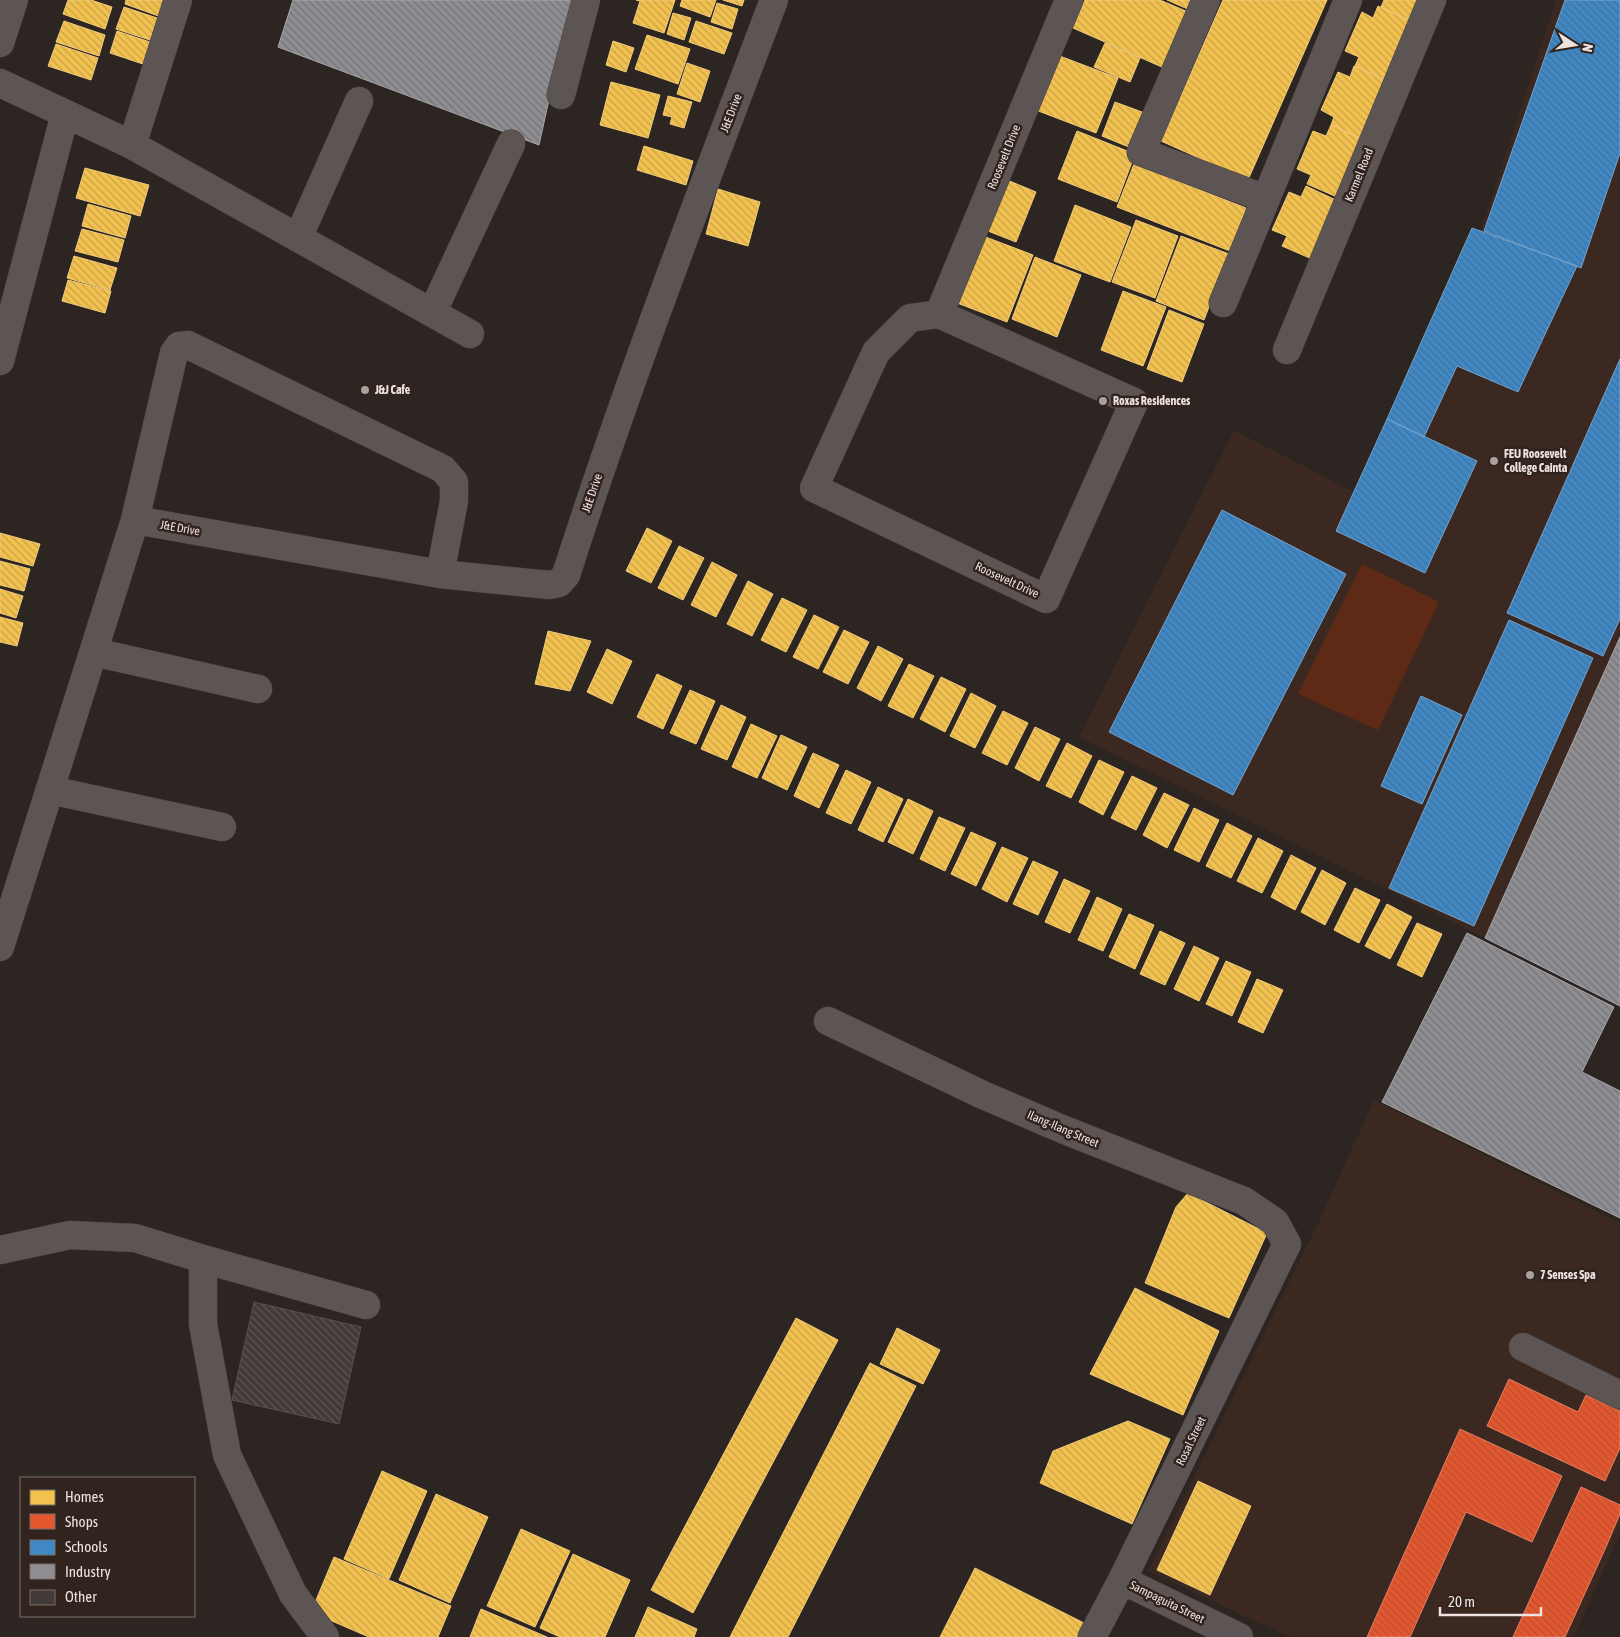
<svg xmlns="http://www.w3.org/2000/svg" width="1620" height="1637" font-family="'Asap Condensed',sans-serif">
	<defs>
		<pattern id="homes-back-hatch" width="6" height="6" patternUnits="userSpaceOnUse" patternTransform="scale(1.25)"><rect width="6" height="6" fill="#f2c14e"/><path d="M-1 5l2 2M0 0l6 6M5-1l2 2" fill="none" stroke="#c7a24b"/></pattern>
		<pattern id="shops-back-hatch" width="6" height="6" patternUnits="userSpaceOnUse" patternTransform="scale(1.25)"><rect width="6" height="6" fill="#e4572e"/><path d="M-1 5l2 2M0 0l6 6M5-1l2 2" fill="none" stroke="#b55134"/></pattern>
		<pattern id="schools-back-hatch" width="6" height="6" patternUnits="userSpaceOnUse" patternTransform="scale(1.25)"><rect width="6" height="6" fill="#3f88c5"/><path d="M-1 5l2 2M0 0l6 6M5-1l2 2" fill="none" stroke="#427098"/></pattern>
		<pattern id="industry-back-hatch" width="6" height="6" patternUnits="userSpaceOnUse" patternTransform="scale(1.25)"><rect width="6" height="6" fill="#8d8d92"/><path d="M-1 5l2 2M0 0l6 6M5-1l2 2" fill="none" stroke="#747376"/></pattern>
		<pattern id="building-back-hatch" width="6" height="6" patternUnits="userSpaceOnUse" patternTransform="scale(1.25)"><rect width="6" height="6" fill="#413a38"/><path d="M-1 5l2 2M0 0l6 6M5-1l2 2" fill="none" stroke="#5d5654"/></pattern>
	</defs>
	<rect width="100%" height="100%" fill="#2c2522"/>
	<path fill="#3b2820" d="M1556 0H1620V637L1485 938 1079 737 1234 430 1354 492 1472 228 1481 230Z
		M1374 1100 1620 1223V1533L1574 1637H1289L1148 1571 1318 1223Z"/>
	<path fill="#5f2a15" d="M1362 564 1439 602 1378 730 1298 694Z"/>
	<path fill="url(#homes-back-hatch)" stroke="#f1cb7a" d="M68 0H91L112 7 105 29 63 14Z
		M126 0H174L167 19 125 4Z
		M636 0H675L664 33 633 23 640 1Z
		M682 0H716L710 17 680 6Z
		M723 0H744L742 6Z
		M1085 0H1160L1195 15 1171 71 1073 28Z
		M1167 0H1194L1190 10Z
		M1223 0H1327L1248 180 1161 141Z
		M1384 0H1420L1411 21 1381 7Z
		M717 3 738 9 732 29 711 22Z
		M1378 6 1411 21 1385 79 1355 66 1359 57 1345 51 1362 12 1373 18Z
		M124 7 166 21 159 43 116 29Z
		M673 13 691 18 684 40 667 34Z
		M64 21 105 35 99 56 56 42Z
		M696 21 732 33 724 54 689 42Z
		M117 31 159 45 152 67 110 53Z
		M647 35 690 49 678 84 635 69Z
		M613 41 634 48 626 72 606 65Z
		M1105 43 1140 58 1130 82 1094 67Z
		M56 44 98 58 91 80 48 66Z
		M1049 52 1118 78 1096 133 1028 107Z
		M687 63 710 71 700 102 677 94Z
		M1354 66 1388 81 1362 139 1331 125 1334 117 1321 110 1338 72 1350 77Z
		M611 82 660 95 648 138 600 125Z
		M668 96 692 102 684 128 670 124 672 117 663 115Z
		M1115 102 1150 115 1136 150 1102 136Z
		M1331 125 1362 139 1337 197 1307 184 1311 175 1297 169 1313 131 1326 136Z
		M1077 131 1135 154 1117 202 1058 179Z
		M644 146 693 161 686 185 637 170Z
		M1134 164 1246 208 1230 251 1117 207Z
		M85 168 149 185 140 216 76 198Z
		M1007 180 1036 192 1016 242 988 231Z
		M1306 186 1338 201 1312 259 1282 246 1287 236 1272 230 1289 192 1301 197Z
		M718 189 760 202 748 246 706 234Z
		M88 204 131 216 125 238 82 226Z
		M1075 205 1131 227 1110 282 1054 261Z
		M1136 220 1178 236 1155 298 1112 282Z
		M82 229 124 240 118 262 75 251Z
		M983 236 1033 255 1007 322 957 303Z
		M1181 236 1229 254 1204 320 1156 301Z
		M74 256 117 268 110 290 67 278Z
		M1035 257 1081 275 1057 337 1012 319Z
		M68 280 111 291 105 313 62 301Z
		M1123 291 1166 307 1143 366 1101 350Z
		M1169 310 1204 324 1182 382 1147 369Z
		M647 528 672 541 651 583 626 571Z
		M0 533 40 544 33 566 0 557Z
		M679 546 704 558 683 600 658 588Z
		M0 561 30 569 24 591 0 585Z
		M712 562 737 575 716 617 691 605Z
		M748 581 773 594 752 636 727 624Z
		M0 589 23 596 16 618 0 613Z
		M782 598 807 610 786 652 761 640Z
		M814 615 839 627 818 669 793 657Z
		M0 617 23 623 17 646 0 642Z
		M844 630 869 642 848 684 823 672Z
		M548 631 591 641 570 691 535 684Z
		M878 646 903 659 881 701 857 688Z
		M607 649 632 661 612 704 587 692Z
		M909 664 934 676 913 718 888 706Z
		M657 674 682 686 663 729 637 717Z
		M941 677 966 689 945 732 920 719Z
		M690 690 715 701 696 744 670 733Z
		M971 693 996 706 975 748 950 736Z
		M721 705 746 717 727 760 701 749Z
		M1003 711 1028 723 1007 765 982 753Z
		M751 724 777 736 757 778 732 767Z
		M1035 727 1060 739 1039 781 1015 768Z
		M781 735 807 747 787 790 762 778Z
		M1067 743 1092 756 1071 798 1046 786Z
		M813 753 839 765 819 808 794 796Z
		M1099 760 1124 772 1103 815 1079 802Z
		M846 770 871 782 851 824 826 813Z
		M1132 776 1157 788 1136 830 1111 818Z
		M878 787 903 799 883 842 858 830Z
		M1164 793 1189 805 1167 848 1143 835Z
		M908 799 933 811 913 854 888 842Z
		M1194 808 1219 820 1199 862 1174 850Z
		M939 817 965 828 945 871 920 859Z
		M1227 823 1252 836 1231 878 1206 866Z
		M971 832 996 843 976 886 951 874Z
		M1258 838 1283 851 1262 893 1237 881Z
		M1002 847 1028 858 1007 902 982 889Z
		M1291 855 1316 868 1295 910 1271 897Z
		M1033 861 1058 872 1038 915 1013 904Z
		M1322 870 1346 883 1325 925 1301 912Z
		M1064 879 1090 891 1070 933 1045 922Z
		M1355 888 1380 900 1359 943 1334 930Z
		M1097 897 1122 909 1103 951 1078 940Z
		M1387 904 1412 917 1390 959 1365 946Z
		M1129 914 1154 925 1135 969 1109 957Z
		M1417 923 1442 934 1422 977 1397 965Z
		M1160 931 1185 943 1165 985 1140 974Z
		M1194 946 1219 958 1199 1001 1174 989Z
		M1226 961 1251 972 1232 1016 1206 1004Z
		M1257 979 1283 990 1263 1033 1238 1022Z
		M1188 1193 1267 1233 1229 1318 1145 1283 1176 1207Z
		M1135 1288 1219 1331 1183 1415 1090 1374Z
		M796 1318 838 1340 693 1613 651 1590Z
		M897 1328 940 1350 923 1384 880 1364Z
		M870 1363 916 1386 788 1637H730Z
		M1128 1421 1170 1439 1132 1524 1040 1483 1053 1451Z
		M382 1471 427 1491 389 1579 344 1559Z
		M1198 1481 1251 1506 1210 1595 1157 1570Z
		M436 1494 488 1517 450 1603 399 1580Z
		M521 1529 570 1551 535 1627 487 1606Z
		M573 1554 630 1580 605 1637H560L540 1628Z
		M334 1557 451 1606 438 1637H369L311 1612Z
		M975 1568 1086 1624 1080 1637H940Z
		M648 1607 697 1629 694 1637H635Z
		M481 1609 547 1637H470Z"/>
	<path fill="url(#shops-back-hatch)" stroke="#e78163" d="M1509 1379 1578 1412 1586 1395 1620 1411V1448L1605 1481 1487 1426Z
		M1460 1429 1562 1476 1532 1542 1466 1512 1410 1637H1367Z
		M1581 1487 1620 1505V1514L1606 1547 1565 1637H1513Z"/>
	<path fill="url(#schools-back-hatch)" stroke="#74a3cd" d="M1565 0H1620V153L1581 268 1484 231Z
		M1472 228 1577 266 1518 392 1457 366 1424 437 1387 419Z
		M1620 359V619L1603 656 1507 613Z
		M1387 419 1477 461 1425 573 1336 531Z
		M1222 510 1346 574 1233 795 1109 732Z
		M1509 620 1593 658 1474 926 1389 888Z
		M1421 696 1462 715 1422 804 1381 786Z"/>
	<path fill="url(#industry-back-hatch)" stroke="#aaa7a9" d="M293 0H571L539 145 278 47Z
		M1620 637V1006L1485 938Z
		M1467 933 1614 1007 1582 1072 1620 1091V1218L1382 1102Z"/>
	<path fill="url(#building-back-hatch)" stroke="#57514e" d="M254 1302 361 1327 339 1424 232 1400Z"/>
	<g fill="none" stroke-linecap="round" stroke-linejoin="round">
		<defs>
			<path id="minor" d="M1206 0 1141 152 1266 199
				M0 43 14 0
				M0 83 132 145 470 334
				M561 95 586 0
				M132 145 178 0
				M298 238 359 101
				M1223 303 1348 0
				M432 313 511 144
				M939 314 1134 402 1046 599 814 488 876 352 910 318Z
				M939 314 1069 0
				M1287 350 1432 0
				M0 361 65 114
				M135 520 440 574 549 585 559 583 566 575C628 381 702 190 774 0
				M94 652 258 689
				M50 790 222 827
				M0 947 135 520 174 353 179 346 188 345 443 469 454 482V501L440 574
				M828 1021 983 1095 1062 1129 1244 1201 1275 1222 1287 1244 1122 1580 1092 1637
				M0 1250 70 1235 135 1238 203 1259 366 1305
				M203 1259V1324L227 1455 293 1594 325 1637
				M1523 1347 1620 1395
				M1122 1580 1239 1637"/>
		</defs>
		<use href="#minor" stroke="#48413e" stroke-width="29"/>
		<use href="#minor" stroke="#5c5553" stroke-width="28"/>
	</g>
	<g fill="#aaa09e" stroke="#31231d" stroke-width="2">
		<circle cx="365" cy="390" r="5"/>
		<circle cx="1103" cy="401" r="5"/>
		<circle cx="1494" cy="461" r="5"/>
		<circle cx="1530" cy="1275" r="5"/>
	</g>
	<g text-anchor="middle" stroke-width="5" stroke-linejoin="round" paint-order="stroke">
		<g font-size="12" fill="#eee3e0" stroke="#31231d">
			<text transform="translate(731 113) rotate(-69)" y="4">J&amp;E Drive</text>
			<text transform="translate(1004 157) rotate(-68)" y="4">Roosevelt Drive</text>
			<text transform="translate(1359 175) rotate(-68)" y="4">Karmel Road</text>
			<text transform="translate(592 493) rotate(-71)" y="4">J&amp;E Drive</text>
			<text transform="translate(180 528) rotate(10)" y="4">J&amp;E Drive</text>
			<text transform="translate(1007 580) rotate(25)" y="4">Roosevelt Drive</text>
			<text transform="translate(1063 1129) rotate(23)" y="4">Ilang-Ilang Street</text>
			<text transform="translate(1191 1441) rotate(-64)" y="4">Rosal Street</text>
			<text transform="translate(1167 1602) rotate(26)" y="4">Sampaguita Street</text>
		</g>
		<g font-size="12" font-weight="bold" fill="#eee3e0" stroke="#31231d" text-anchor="start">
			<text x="375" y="394">J&amp;J Cafe</text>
			<text x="1113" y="405">Roxas Residences</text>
			<text x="1504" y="458">FEU Roosevelt<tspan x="1504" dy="14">College Cainta</tspan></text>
			<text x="1540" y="1279">7 Senses Spa</text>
		</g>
	</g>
	<rect x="20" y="1477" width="175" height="140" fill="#31231d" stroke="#7d706b"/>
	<rect x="30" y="1490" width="25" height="15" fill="#f2c14e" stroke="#7d706b"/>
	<text x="65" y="1502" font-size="15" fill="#eee3e0">Homes</text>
	<rect x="30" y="1514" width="25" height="15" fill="#e4572e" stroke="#7d706b"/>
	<text x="65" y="1527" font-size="15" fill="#eee3e0">Shops</text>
	<rect x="30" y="1540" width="25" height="15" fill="#3f88c5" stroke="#7d706b"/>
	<text x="65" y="1552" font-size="15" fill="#eee3e0">Schools</text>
	<rect x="30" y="1564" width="25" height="15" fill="#8d8d92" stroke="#7d706b"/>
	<text x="65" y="1577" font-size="15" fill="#eee3e0">Industry</text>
	<rect x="30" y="1590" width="25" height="15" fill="#413a38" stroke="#7d706b"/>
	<text x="65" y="1602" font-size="15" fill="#eee3e0">Other</text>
	<g transform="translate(1575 45) rotate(102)" stroke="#31231d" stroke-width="4" paint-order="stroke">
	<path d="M0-4L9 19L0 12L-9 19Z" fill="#eee3e0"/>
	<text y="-8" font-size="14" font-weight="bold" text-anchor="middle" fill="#eee3e0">N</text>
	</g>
	<path d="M1440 1607v8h101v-8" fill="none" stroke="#eee3e0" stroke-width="2.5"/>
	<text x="1448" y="1607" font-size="15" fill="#eee3e0" stroke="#31231d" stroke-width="4" paint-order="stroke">20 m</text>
</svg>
